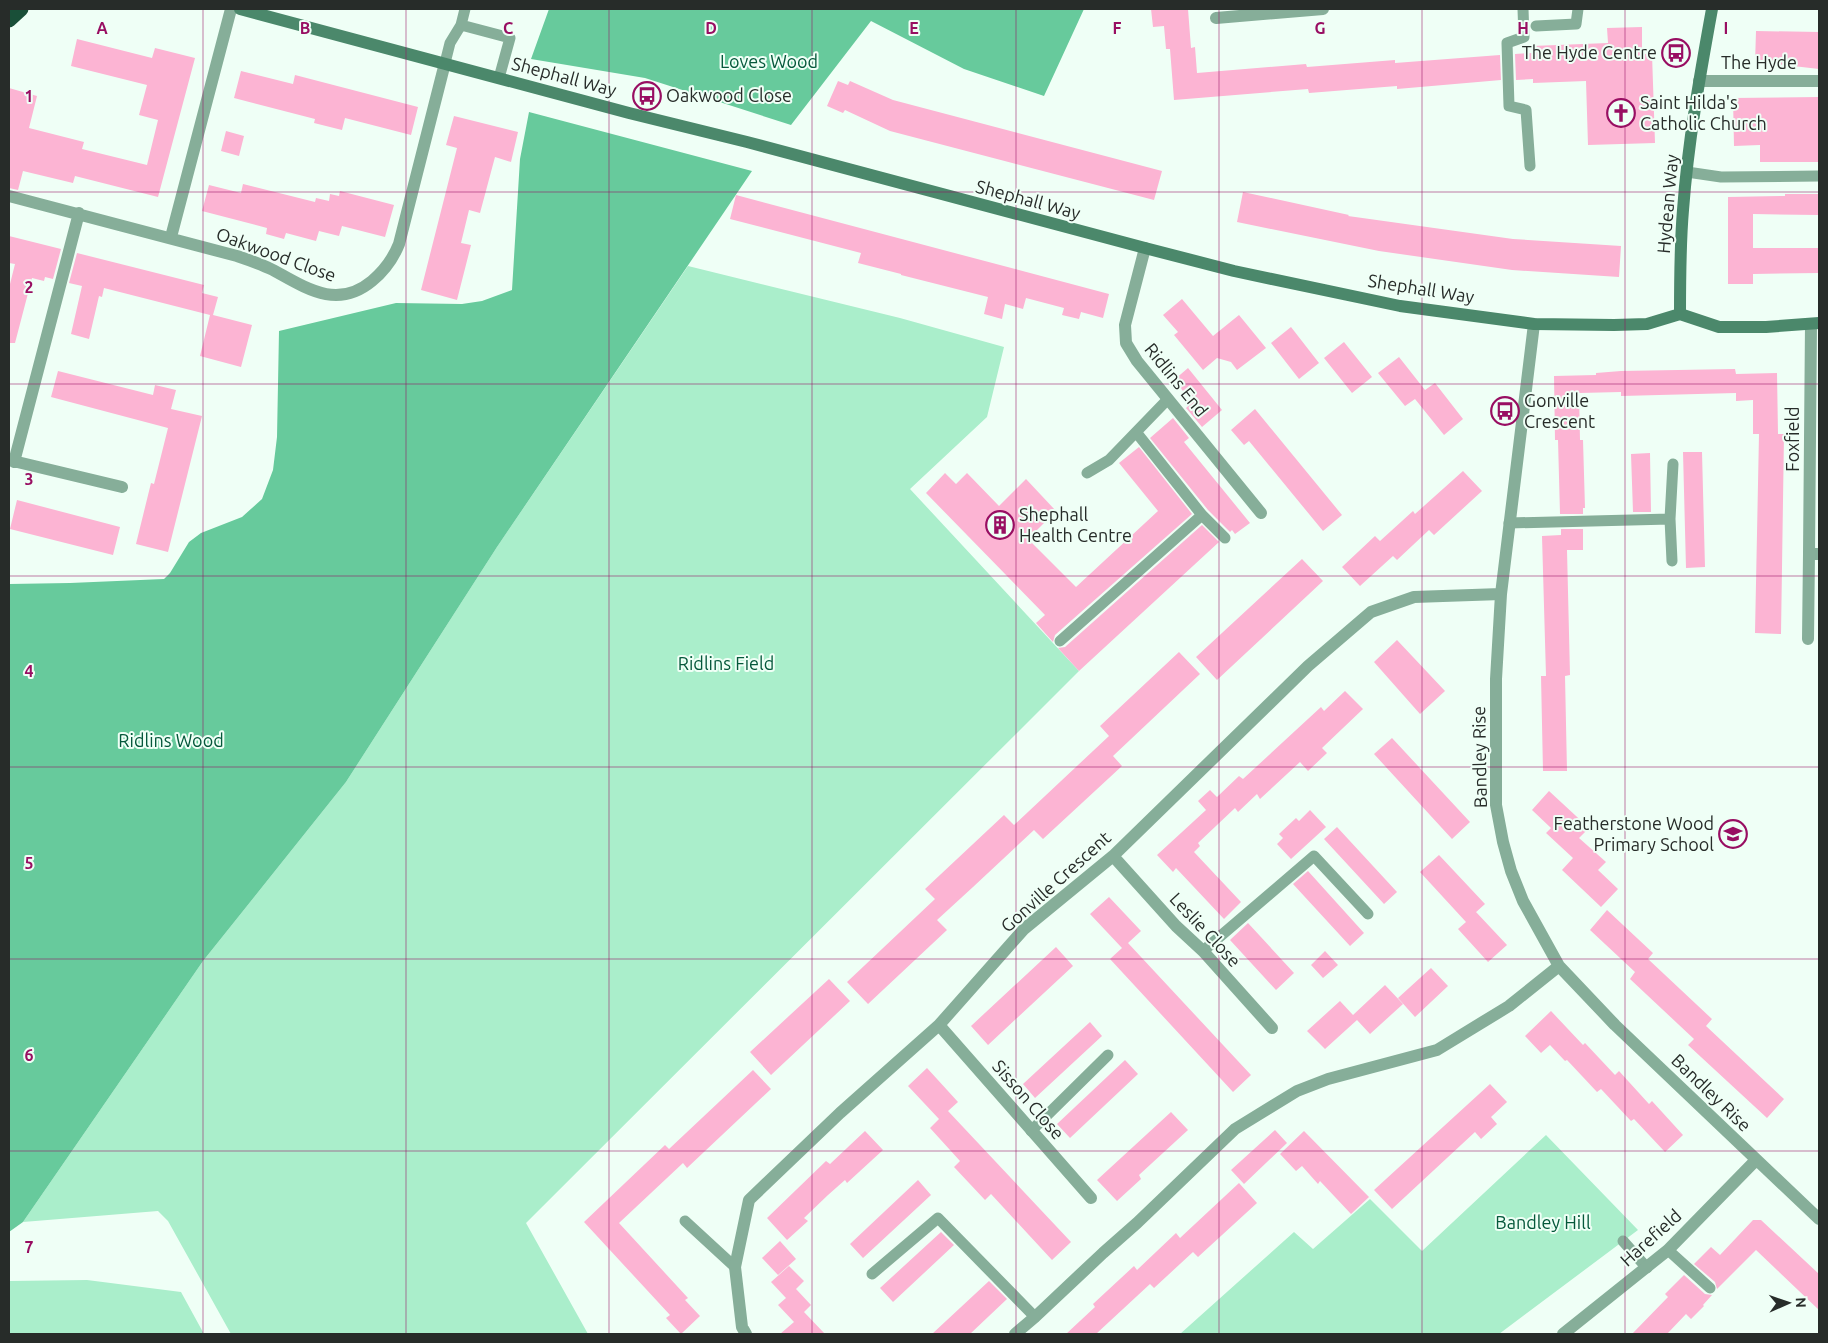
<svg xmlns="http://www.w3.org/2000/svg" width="1828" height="1343" font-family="Ubuntu,sans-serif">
	<rect width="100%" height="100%" fill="#effff6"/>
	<path fill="#aaeecb" d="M688 266 900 318 1004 347 987 417 910 489 1079 671 526 1223 588 1334H231L168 1221 158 1211 23 1222 203 961 346 782 497 547Z
		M1546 1135 1638 1230 1499 1334H1180L1294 1232 1313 1249 1370 1199 1422 1251Z
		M87 1280 181 1292 204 1334H9V1281Z"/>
	<path fill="#67ca9c" d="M549 9H1084L1044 96 964 69 871 21 791 125 645 78 531 59Z
		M529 112 752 171 497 547 346 782 203 961 23 1222 9 1232V584L70 583 164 579 170 573 189 542 201 533 242 517 262 499 273 470 277 437 279 331 396 303 462 304 482 301 512 290 520 159Z"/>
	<path fill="#fcb4d3" d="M1151 9H1188L1191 48 1195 47 1197 73 1306 64 1307 67 1395 60V63L1500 55 1501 80 1397 89V86L1309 93 1308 89 1174 100 1170 49H1166L1164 26 1153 27Z
		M1642 27V54H1652L1655 143 1588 145 1586 81 1533 83V79L1516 80 1515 54 1532 53V46L1608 43 1607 28Z
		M1756 31 1819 32V69L1776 64H1755Z
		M77 39 152 58 155 48 195 58 158 197 75 176 73 183 23 171 18 190 9 188V88L37 96 29 128 84 142 82 149 147 165 158 120 139 115 147 85 71 66Z
		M241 71 293 84 295 75 418 107 411 135 345 118 342 130 314 123 315 119 234 98Z
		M838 81 848 85 850 81 893 100 1162 171 1154 200 890 131 845 110 843 113 827 106Z
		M1819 97V162H1760V145L1734 146 1733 98Z
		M454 116 518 132 511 162 495 157 480 213 469 210 461 243 471 245 457 300 421 290 457 148 446 145Z
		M226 131 244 136 239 156 221 151Z
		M243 184 315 202 316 198 329 201 330 194 339 196 340 191 394 205 385 237 342 226 339 236 319 231 316 241 286 233 284 239 266 234 267 228 202 211 209 185 241 193Z
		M1243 192 1349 215 1348 216 1513 239 1621 246 1619 277 1512 270 1379 251 1237 222Z
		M1785 194H1819V215L1753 214V248H1819V273L1753 274V284H1728V197L1785 196Z
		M736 195 1109 294 1103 318 1081 312 1079 319 1062 315 1064 308 1026 298 1023 309 1005 304 1002 319 984 314 988 297 901 275V274L858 263 861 253 730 219Z
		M9 236 61 249 53 279 45 277 44 281 32 278 15 343H9V288L15 264 9 263Z
		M77 253 204 285 202 293 218 297 213 315 252 325 241 367 200 356 210 315 104 288 102 297 99 296 89 339 71 334 82 286 69 283Z
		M1182 299 1213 336 1239 315 1266 348 1237 370 1231 362 1217 358 1203 370 1174 335 1178 332 1163 315Z
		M1291 327 1319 363 1299 379 1271 343Z
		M1344 342 1372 377 1352 393 1324 358Z
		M1399 357 1425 390 1435 383 1463 419 1444 435 1415 399 1405 406 1378 373Z
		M1188 368 1222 410 1202 427 1186 408 1192 402 1174 380Z
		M1735 369 1736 374 1777 373 1778 434H1784L1781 634 1755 633 1759 434H1753V400L1736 401V393L1621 396V392L1579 393 1580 440H1583L1585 508H1583V514H1560L1558 440H1555L1554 376 1596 375V373L1621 371Z
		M58 371 153 395 155 385 176 390 171 409 202 416 168 552 136 544 151 483 154 484 168 428 51 397Z
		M1255 409 1342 515 1323 531 1249 441 1244 445 1231 430Z
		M1173 418 1189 438 1184 442 1250 523 1235 534 1232 530 1230 532 1208 510 1150 438Z
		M1139 447 1192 514 1055 635 1053 642 1036 623 1045 615 926 493 945 473 956 484 967 473 999 506 1026 479 1056 511 1028 539 1076 587 1158 511 1119 463Z
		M1683 452H1702L1705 567 1686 568Z
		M1650 453 1651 512H1633L1631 454Z
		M1463 471 1482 491 1434 535 1429 530 1397 560 1393 556 1360 586 1342 567 1375 536 1380 541 1413 511 1415 514Z
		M17 500 120 527 113 555 10 529Z
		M1202 525 1219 542 1079 671 1058 648 1065 647Z
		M1561 529H1583V550H1567L1570 675 1565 676 1567 771H1543L1541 676H1546L1542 536 1561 535Z
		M1302 559 1323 581 1217 680 1196 657Z
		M1397 640 1445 691 1420 714 1374 662Z
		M1179 652 1200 674 1113 756 1122 766 1043 839 1034 830 973 887 937 920 947 930 868 1004 847 982 935 899 925 889 1004 815 1014 825 1109 736 1100 726Z
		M1345 691 1363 709 1322 748 1327 753 1308 771 1300 762 1260 799 1257 794 1238 812 1235 808 1198 843 1200 846 1194 852 1241 902 1224 919 1176 868 1173 872 1157 855 1206 810 1198 801 1210 790 1217 797 1239 776 1243 779 1321 707 1324 711Z
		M1392 738 1470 822 1452 839 1374 754Z
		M1549 791 1589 828 1579 838 1606 862 1598 870 1618 889 1601 907 1562 870 1573 858 1546 833 1551 828 1532 810Z
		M1310 810 1326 827 1291 859 1277 844 1283 838 1279 834 1296 818 1299 821Z
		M1337 827 1397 892 1384 904 1324 839Z
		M1439 855 1485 904 1475 913 1476 912 1507 945 1488 962 1458 929 1466 922 1420 872Z
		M1308 871 1364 933 1350 946 1293 884Z
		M1109 897 1141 931 1128 943 1251 1075 1233 1092 1110 959 1122 948 1090 914Z
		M1607 910 1653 953 1648 959 1712 1019 1706 1026 1784 1099 1767 1118 1688 1045 1694 1039 1630 979 1635 972 1590 930Z
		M1248 923 1294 973 1276 990 1230 940Z
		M1056 947 1073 966 988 1045 971 1026Z
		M1325 951 1338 965 1323 978 1311 965Z
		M1431 968 1448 986 1415 1017 1398 998Z
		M829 979 850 1001 771 1075 750 1052Z
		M1385 985 1403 1004 1370 1034 1357 1020 1325 1049 1307 1031 1340 1001 1353 1015Z
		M1551 1011 1583 1045 1585 1043 1615 1075 1619 1071 1649 1104 1652 1101 1683 1135 1665 1152 1634 1119 1631 1121 1601 1089 1597 1092 1567 1060 1565 1061 1550 1045 1541 1053 1525 1036Z
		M1090 1022 1102 1036 1035 1098 1023 1084Z
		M1125 1060 1138 1074 1070 1138 1057 1124Z
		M927 1068 958 1102 948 1111 1071 1242 1052 1260 991 1194 985 1200 954 1167 960 1161 930 1128 939 1119 908 1086Z
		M753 1070 771 1089 687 1168 683 1163 619 1223 688 1298 685 1300 700 1316 681 1334 666 1318 670 1315 584 1222 665 1145 669 1149Z
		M1490 1084 1507 1102 1491 1117 1497 1124 1481 1139 1475 1132 1392 1209 1374 1190Z
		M1171 1112 1188 1130 1139 1175 1141 1179 1117 1201 1097 1180Z
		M1275 1130 1287 1143 1244 1184 1231 1170Z
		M865 1131 883 1150 847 1183 845 1180 828 1195 804 1218 808 1221 787 1240 767 1218 826 1161 830 1164Z
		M1304 1131 1369 1197 1351 1214 1320 1181 1318 1184 1302 1166 1296 1171 1280 1154Z
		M918 1180 931 1195 863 1258 850 1244Z
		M1239 1183 1257 1203 1198 1257 1193 1252 1154 1288 1150 1284 1096 1334H1066L1095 1307 1093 1304 1134 1266 1137 1270 1176 1233 1180 1238Z
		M1753 1220H1761L1819 1274V1310L1756 1250 1717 1289 1715 1282 1694 1264 1711 1247 1720 1255Z
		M941 1232 954 1245 893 1302 880 1288Z
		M780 1241 796 1259 778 1275 762 1258Z
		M789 1266 804 1281 796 1289 811 1305 804 1312 825 1334H780L794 1322 778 1305 786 1298 771 1282Z
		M1684 1275 1705 1294 1712 1295 1703 1305 1704 1306 1691 1319 1686 1314 1667 1334H1632L1668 1297 1665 1294Z
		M989 1281 1007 1299 970 1334H932Z"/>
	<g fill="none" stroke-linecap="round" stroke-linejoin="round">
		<path stroke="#86ae99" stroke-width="11" d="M1523 9 1524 37 1507 43 1509 106 1526 110 1530 166
			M461 25 510 38 499 78
			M1536 26 1576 24 1578 9
			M445 63 450 43 461 25 465 9
			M1687 172 1721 177 1819 176
			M1136 432 1202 515 1225 538
			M1087 473 1109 460 1168 399
			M1509 523 1670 519
			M1672 561 1670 519 1673 464
			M1060 641 1202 515
			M1203 951 1314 856 1368 914
			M1031 1131 1108 1055
			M685 1221 735 1267
			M1623 1241 1647 1268
			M1668 1250 1710 1288
			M872 1274 938 1218 1035 1317"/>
		<path stroke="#86ae99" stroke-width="12" d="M1216 18 1323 9
			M1699 81H1819
			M9 196 237 256C249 260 261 264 273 270 306 288 337 310 372 281 384 271 393 259 399 244L445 63
			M171 237 231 9
			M1145 248 1125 325 1126 343 1137 361 1261 513
			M1534 324 1501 594 1496 679V805L1503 842 1511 871 1523 901 1559 966 1615 1025 1819 1219
			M1811 324 1809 554H1819
			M9 460 122 487
			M14 462 79 213
			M1808 639 1809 554
			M1113 856 1176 926 1203 951 1272 1028
			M939 1025 1091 1198
			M746 1334 742 1327 735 1267 749 1200 840 1113 939 1025 1024 929 1113 856 1308 666 1371 612 1414 597 1501 594
			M1015 1334 1035 1317 1103 1253 1137 1223 1235 1129 1297 1091 1328 1079 1437 1050 1509 1006 1559 966
			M1563 1334 1668 1250 1756 1160"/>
		<path stroke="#4b886b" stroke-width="12" d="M240 9 629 113 747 142 1145 248 1234 271 1400 306 1534 324 1614 325 1647 324 1680 314 1719 327H1766L1819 323
			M1680 314C1680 279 1680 245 1683 210 1688 142 1700 75 1712 9"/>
		<path stroke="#194f38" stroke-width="15" d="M9 20 21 9"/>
	</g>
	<path fill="none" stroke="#980e62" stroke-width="1" stroke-opacity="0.55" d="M203 9V1334M406 9V1334M609 9V1334M812 9V1334M1016 9V1334M1219 9V1334M1422 9V1334M1625 9V1334M9 192H1819M9 384H1819M9 576H1819M9 767H1819M9 959H1819M9 1151H1819"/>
	<defs>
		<symbol id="bus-ring" viewBox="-11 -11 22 22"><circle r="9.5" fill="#effff6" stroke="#980e62" stroke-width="1.5"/><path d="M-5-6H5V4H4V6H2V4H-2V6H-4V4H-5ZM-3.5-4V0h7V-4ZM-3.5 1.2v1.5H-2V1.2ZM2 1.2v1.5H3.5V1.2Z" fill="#980e62"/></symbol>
		<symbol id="church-ring" viewBox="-11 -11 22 22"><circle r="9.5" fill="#effff6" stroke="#980e62" stroke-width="1.5"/><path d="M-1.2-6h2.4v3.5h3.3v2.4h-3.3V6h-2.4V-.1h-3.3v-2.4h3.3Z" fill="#980e62"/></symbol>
		<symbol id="building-ring" viewBox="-11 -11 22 22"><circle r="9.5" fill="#effff6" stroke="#980e62" stroke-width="1.5"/><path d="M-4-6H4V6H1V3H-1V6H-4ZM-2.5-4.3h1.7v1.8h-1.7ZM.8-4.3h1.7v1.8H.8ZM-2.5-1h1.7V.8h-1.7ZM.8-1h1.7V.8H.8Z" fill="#980e62"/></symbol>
		<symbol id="school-ring" viewBox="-11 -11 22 22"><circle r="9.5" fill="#effff6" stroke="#980e62" stroke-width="1.5"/><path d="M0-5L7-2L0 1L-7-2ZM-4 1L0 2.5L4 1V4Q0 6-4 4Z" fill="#980e62"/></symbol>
	</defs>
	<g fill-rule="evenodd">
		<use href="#bus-ring" x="1660" y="37" width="32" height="32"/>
		<use href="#bus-ring" x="631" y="80" width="32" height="32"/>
		<use href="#church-ring" x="1605" y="97" width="32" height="32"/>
		<use href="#bus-ring" x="1489" y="395" width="32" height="32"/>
		<use href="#building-ring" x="984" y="509" width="32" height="32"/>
		<use href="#school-ring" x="1717" y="818" width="32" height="32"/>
	</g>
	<g text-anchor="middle" stroke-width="4" stroke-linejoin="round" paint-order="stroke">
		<g font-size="18" fill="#272c29" stroke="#effff6" text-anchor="start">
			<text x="1657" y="59" text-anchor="end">The Hyde Centre</text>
			<text x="666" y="102">Oakwood Close</text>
			<text x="1640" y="109">Saint Hilda's<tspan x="1640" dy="21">Catholic Church</tspan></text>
			<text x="1524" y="407">Gonville<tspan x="1524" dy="21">Crescent</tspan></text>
			<text x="1019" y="521">Shephall<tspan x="1019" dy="21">Health Centre</tspan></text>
			<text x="1714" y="830" text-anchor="end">Featherstone Wood<tspan x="1714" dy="21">Primary School</tspan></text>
		</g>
		<g font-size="18" fill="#05583b" stroke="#effff6">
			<text x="769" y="68">Loves Wood</text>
			<text x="726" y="670">Ridlins Field</text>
			<text x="171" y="747">Ridlins Wood</text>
			<text x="1543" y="1229">Bandley Hill</text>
		</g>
		<g font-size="18" fill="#272c29" stroke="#effff6">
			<text x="1759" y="69">The Hyde</text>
			<text transform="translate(564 77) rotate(15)" y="6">Shephall Way</text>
			<text transform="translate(1028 200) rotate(15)" y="6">Shephall Way</text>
			<text transform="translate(1668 204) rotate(-85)" y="6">Hydean Way</text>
			<text transform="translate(276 255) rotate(20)" y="6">Oakwood Close</text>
			<text transform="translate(1421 289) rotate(9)" y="6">Shephall Way</text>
			<text transform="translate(1176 380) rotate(51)" y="6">Ridlins End</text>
			<text transform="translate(1793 439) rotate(-90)" y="6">Foxfield</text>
			<text transform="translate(1480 757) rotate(-91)" y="6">Bandley Rise</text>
			<text transform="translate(1056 882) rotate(-42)" y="6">Gonville Crescent</text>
			<text transform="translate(1205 930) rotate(47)" y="6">Leslie Close</text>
			<text transform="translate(1711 1093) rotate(44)" y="6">Bandley Rise</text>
			<text transform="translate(1028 1100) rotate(49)" y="6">Sisson Close</text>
			<text transform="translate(1651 1238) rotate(-42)" y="6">Harefield</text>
		</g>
	</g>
	<g font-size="16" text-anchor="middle" font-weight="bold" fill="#980e62" stroke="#effff6" stroke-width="4" stroke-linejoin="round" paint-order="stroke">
		<text x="102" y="34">A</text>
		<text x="305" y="34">B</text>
		<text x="508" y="34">C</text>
		<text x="711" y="34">D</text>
		<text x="914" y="34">E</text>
		<text x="1117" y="34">F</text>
		<text x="1320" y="34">G</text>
		<text x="1523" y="34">H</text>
		<text x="1726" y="34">I</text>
		<text x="29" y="102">1</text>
		<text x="29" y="293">2</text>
		<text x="29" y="485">3</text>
		<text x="29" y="677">4</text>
		<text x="29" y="869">5</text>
		<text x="29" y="1061">6</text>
		<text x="29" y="1253">7</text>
	</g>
	<rect width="1828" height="1343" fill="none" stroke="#272c29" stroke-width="20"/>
	<g transform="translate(1788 1303) rotate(88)" stroke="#effff6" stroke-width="4" paint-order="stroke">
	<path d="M0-4L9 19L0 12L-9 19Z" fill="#272c29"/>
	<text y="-8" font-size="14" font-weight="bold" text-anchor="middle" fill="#272c29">N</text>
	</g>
</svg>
